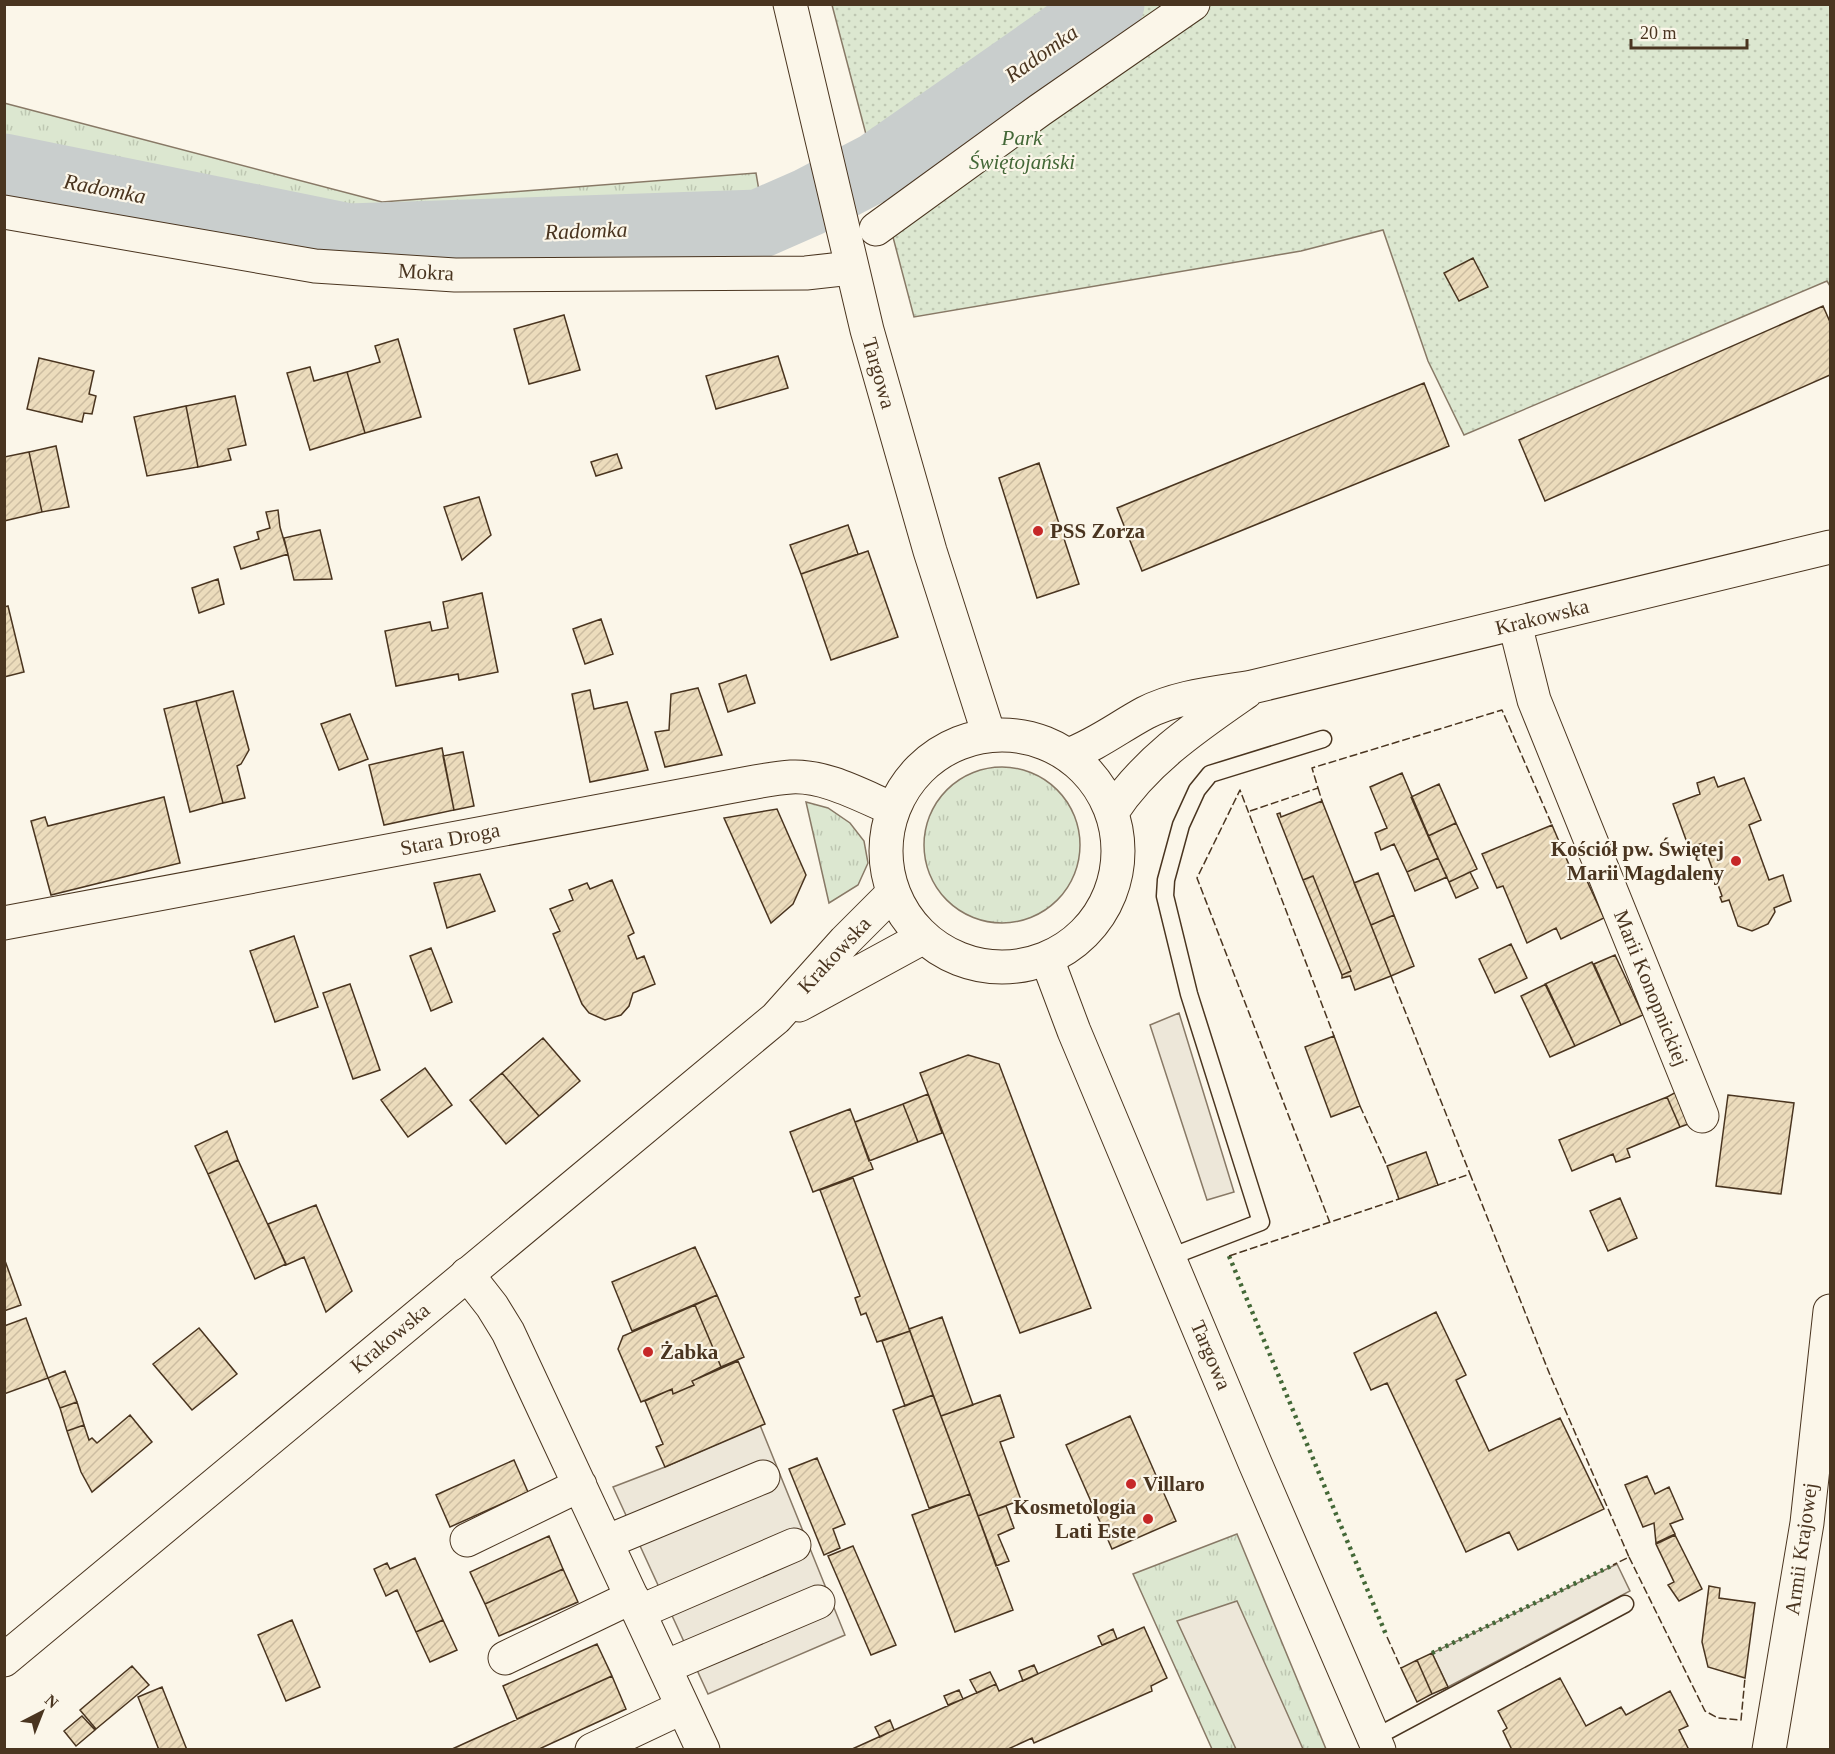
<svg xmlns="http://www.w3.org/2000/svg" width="1835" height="1754" font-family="Georgia,serif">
	<defs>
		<pattern id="grass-tufts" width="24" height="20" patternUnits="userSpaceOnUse" patternTransform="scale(1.5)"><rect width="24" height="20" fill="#dce7d0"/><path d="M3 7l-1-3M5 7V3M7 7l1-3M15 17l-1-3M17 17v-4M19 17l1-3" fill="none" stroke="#bec7b2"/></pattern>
		<pattern id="forest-crowns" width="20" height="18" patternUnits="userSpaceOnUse" patternTransform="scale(1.5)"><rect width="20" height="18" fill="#dce7d0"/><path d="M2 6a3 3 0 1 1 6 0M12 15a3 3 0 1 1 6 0" fill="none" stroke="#bec7b2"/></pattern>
		<pattern id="park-dots" width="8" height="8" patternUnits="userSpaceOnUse" patternTransform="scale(1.5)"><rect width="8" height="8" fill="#dce7d0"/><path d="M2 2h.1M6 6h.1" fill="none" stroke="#bec7b2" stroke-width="1.8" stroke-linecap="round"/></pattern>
		<pattern id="building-hatch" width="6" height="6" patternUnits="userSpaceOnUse" patternTransform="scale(1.5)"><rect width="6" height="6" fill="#ecdcbc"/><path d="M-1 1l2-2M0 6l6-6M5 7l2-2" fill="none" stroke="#ccbda1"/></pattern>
	</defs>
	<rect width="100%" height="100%" fill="#fbf6e9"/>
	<path fill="url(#grass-tufts)" stroke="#887966" stroke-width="1.5" d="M4 103 382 202 756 173 769 249 721 251 719 237 611 238 379 245 215 216 5 173Z
		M924 845a78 78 0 1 1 156 0a78 78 0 1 1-156 0Z
		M806 802 828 808 850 823 864 841 868 863 858 885 829 903Z
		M1237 1534 1326 1749H1212L1133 1574Z"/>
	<path fill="url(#forest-crowns)" stroke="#887966" stroke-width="1.5" d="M4 173 215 216 379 245 611 238 719 237 721 251 706 255 400 258 302 247 5 193Z"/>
	<path fill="url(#park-dots)" stroke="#887966" stroke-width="1.5" d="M832 5H1830V286L1827 281 1464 435 1428 361 1383 230 1301 251 914 317Z"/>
	<path fill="#ede7d9" stroke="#887966" stroke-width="1.5" d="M1179 1013 1234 1192 1207 1200 1150 1025Z
		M760 1425 845 1635 708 1694 613 1487 665 1467Z
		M1617 1564 1630 1591 1448 1687 1432 1653Z
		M1237 1601 1303 1749H1236L1177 1621Z"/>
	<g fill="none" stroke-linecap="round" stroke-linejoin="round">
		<path stroke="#c9cecd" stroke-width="69" d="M4 168 349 238 759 224 809 202 878 166 1110 4"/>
	</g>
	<path fill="url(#building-hatch)" stroke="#4a3520" stroke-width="1.5" d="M1473 258 1488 287 1459 301 1444 273Z
		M1823 306 1830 322V375L1545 501 1519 440Z
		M564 315 580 370 529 384 514 329Z
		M398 339 421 417 365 433 347 372 380 362 375 346Z
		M778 356 788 388 716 409 706 376Z
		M39 358 94 371 89 394 96 396 92 414 84 413 82 422 27 409Z
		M310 367 314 381 347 372 365 433 310 450 287 373Z
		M1424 383 1449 446 1142 571 1117 508Z
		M235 396 246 445 228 449 231 460 198 467 186 406Z
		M186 406 198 467 147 476 134 417Z
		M56 446 69 507 42 512 29 452Z
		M29 452 42 512 4 521V457Z
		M617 454 622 468 596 476 591 462Z
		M1039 463 1079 584 1037 598 999 478Z
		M479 497 491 535 462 560 444 507Z
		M278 510 280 527 288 554 241 569 234 547 259 539 257 532 270 528 266 512Z
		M848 525 858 554 801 574 790 545Z
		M320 530 332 579 294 580 284 538Z
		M868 551 898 637 831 660 801 574Z
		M218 579 224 604 199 613 192 588Z
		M482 593 498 672 459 680 458 674 396 686 385 631 430 622 432 631 448 628 443 602Z
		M8 606 24 672 4 677V607Z
		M601 619 613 654 585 664 573 629Z
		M746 675 755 703 728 712 719 684Z
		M698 688 722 755 665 767 655 732 669 730 671 694Z
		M590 690 594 709 627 702 648 770 590 782 572 694Z
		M233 691 249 750 241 764 237 766 245 798 223 803 196 701Z
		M196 701 223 803 190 812 164 709Z
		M350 714 368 759 339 770 321 724Z
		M442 748 454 810 384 825 369 765Z
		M463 752 474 806 454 810 443 756Z
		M1402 773 1438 858 1407 872 1394 844 1381 850 1375 833 1387 828 1370 787Z
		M1714 777 1718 787 1744 778 1761 820 1749 825 1769 880 1783 875 1791 901 1774 908 1775 912 1768 924 1752 931 1738 926 1729 900 1722 902 1720 897 1722 896 1703 843 1689 848 1673 804 1700 794 1697 783Z
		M1439 784 1456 823 1428 836 1411 797Z
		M164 797 180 863 51 895 31 821 45 817 48 826Z
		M1322 801 1391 976 1355 990 1350 976 1342 978V975L1351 971 1313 876 1303 880 1277 814 1280 813 1281 817Z
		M777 809 806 875 793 904 771 923 724 818Z
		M1456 823 1477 869 1449 882 1428 836Z
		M1552 825 1573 874 1582 870 1604 918 1561 939 1556 928 1527 943 1503 886 1497 888 1482 854Z
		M1438 858 1447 877 1415 891 1407 872Z
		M1470 872 1478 888 1456 898 1449 882Z
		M1378 873 1394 915 1371 925 1354 883Z
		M480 874 495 911 447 928 434 883Z
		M1313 876 1351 971 1342 975 1303 880Z
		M612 880 634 933 628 936 637 959 644 956 655 984 633 993 629 1006 621 1015 605 1020 589 1013 582 1004 553 934 560 931 550 909 573 900 569 890 587 883 590 889Z
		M1394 915 1414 966 1391 976 1371 925Z
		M294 936 318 1007 275 1022 250 951Z
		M1511 944 1527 978 1495 993 1479 959Z
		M431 948 452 1002 431 1011 410 956Z
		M1615 955 1643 1015 1621 1025 1594 964Z
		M1592 962 1621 1025 1575 1046 1545 984Z
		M350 984 380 1070 353 1079 323 993Z
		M1546 984 1575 1046 1550 1057 1521 996Z
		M1334 1036 1360 1106 1331 1117 1305 1047Z
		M543 1038 580 1081 539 1116 502 1073Z
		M968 1055 999 1064 1091 1308 1020 1333 920 1073Z
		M425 1068 452 1105 408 1137 381 1100Z
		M502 1073 539 1116 506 1144 470 1100Z
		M1678 1091 1691 1123 1680 1127 1667 1097Z
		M928 1094 942 1133 918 1142 903 1104Z
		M1728 1095 1794 1103 1781 1194 1716 1186Z
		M1667 1097 1680 1127 1627 1149 1630 1157 1616 1162 1613 1154 1572 1171 1559 1140Z
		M903 1104 918 1142 869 1161 855 1122Z
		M850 1109 873 1169 813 1192 790 1132Z
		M227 1131 238 1160 208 1174 195 1146Z
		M1426 1152 1438 1185 1399 1199 1387 1166Z
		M238 1160 286 1264 255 1279 208 1174Z
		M853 1178 910 1331 877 1342 866 1313 861 1315 855 1298 860 1296 820 1190Z
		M1620 1198 1637 1238 1608 1251 1590 1211Z
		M316 1205 352 1291 326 1312 304 1257 286 1265 268 1224Z
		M695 1247 717 1295 632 1331 612 1282Z
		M4 1258 21 1305 4 1311Z
		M717 1295 744 1357 721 1367 695 1305Z
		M695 1305 721 1367 692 1381 694 1385 673 1394 672 1389 641 1402 618 1349 623 1336Z
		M1436 1312 1466 1375 1456 1380 1489 1451 1560 1418 1604 1509 1518 1550 1509 1532 1466 1552 1387 1383 1371 1390 1354 1353Z
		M942 1317 973 1405 941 1416 909 1329Z
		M26 1318 48 1378 4 1394V1326Z
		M199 1328 237 1374 192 1410 153 1364Z
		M910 1331 933 1395 905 1406 882 1341Z
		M738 1361 765 1424 665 1467 656 1447 663 1444 645 1401 672 1389 673 1394 694 1385 692 1381Z
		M65 1371 77 1402 60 1408 48 1378Z
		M933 1395 970 1494 929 1508 893 1410Z
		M1000 1395 1014 1437 1000 1442 1021 1500 978 1516 941 1416Z
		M77 1402 84 1425 67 1431 60 1408Z
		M130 1415 152 1442 92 1492 81 1472 67 1431 84 1425 89 1440 92 1438 97 1443Z
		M1130 1416 1176 1521 1112 1549 1066 1445Z
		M817 1458 845 1524 833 1529 840 1548 824 1555 789 1469Z
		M514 1460 528 1492 450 1527 436 1495Z
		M1647 1476 1655 1494 1669 1487 1683 1519 1670 1524 1675 1534 1656 1543 1654 1523 1643 1527 1625 1485Z
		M970 1494 1013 1610 955 1632 912 1515Z
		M1006 1506 1014 1528 998 1535 1009 1561 996 1566 978 1516Z
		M1675 1535 1702 1589 1679 1601 1668 1585 1674 1582 1656 1544Z
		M549 1536 563 1569 485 1604 470 1572Z
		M853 1546 896 1645 871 1655 828 1556Z
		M415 1558 443 1620 416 1632 397 1590 386 1596 374 1569 387 1563 390 1569Z
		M563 1569 578 1602 499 1636 485 1604Z
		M1709 1586 1720 1588 1719 1598 1755 1603 1745 1678 1708 1667 1702 1642Z
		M292 1620 320 1687 286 1701 258 1635Z
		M443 1620 457 1650 430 1662 416 1632Z
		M1144 1627 1167 1678 1151 1686 1152 1691 1034 1743 1032 1738 1006 1750H850L996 1684 999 1691Z
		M1113 1629 1117 1639 1102 1645 1098 1636Z
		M597 1644 612 1676 517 1719 503 1686Z
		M1432 1653 1448 1687 1432 1694 1417 1660Z
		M1417 1660 1432 1694 1417 1702 1401 1668Z
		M1034 1665 1038 1674 1023 1681 1019 1671Z
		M132 1666 149 1685 96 1729 80 1710Z
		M990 1672 996 1684 977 1693 970 1680Z
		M612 1676 626 1709 537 1750H450Z
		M1560 1678 1586 1726 1621 1707 1626 1715 1670 1691 1688 1726 1679 1730 1689 1750H1512L1503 1731 1507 1728 1498 1711Z
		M162 1687 187 1750H159L138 1697Z
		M959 1690 963 1699 948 1705 944 1696Z
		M82 1716 95 1730 76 1746 64 1731Z
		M890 1720 894 1730 880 1737 875 1727Z"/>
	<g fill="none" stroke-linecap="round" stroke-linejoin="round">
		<defs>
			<path id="lane" d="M1170 1257 1261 1222 1189 994 1165 896 1166 880 1181 825 1197 790 1210 774 1323 739
				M1374 1738 1625 1604"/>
			<path id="street" d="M4 212 315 266 455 275 806 273 851 268
				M876 229 1040 110 1193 4
				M1515 624 1534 700 1702 1116
				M4 923 744 784C760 781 776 778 791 777 825 775 862 796 893 809
				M467 1274 492 1306 508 1332 703 1750
				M467 1540 580 1485
				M606 1542 763 1477
				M639 1612 794 1545
				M505 1658 632 1597
				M665 1667 818 1602
				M592 1750 683 1707
				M1769 1750 1807 1523 1830 1311"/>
			<path id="secondary" d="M790 4 867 330 930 551 989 735
				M1047 959 1074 1031 1255 1463 1379 1750"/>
			<path id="primary" d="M886 851a116 116 0 1 1 232 0a116 116 0 1 1-232 0Z
				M1068 755C1096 745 1119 727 1145 713 1178 696 1217 693 1252 687L1830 547
				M1112 812C1145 761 1197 726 1246 692
				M799 1005 924 937
				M4 1660 776 1018 845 941 893 893"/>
		</defs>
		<use href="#lane" stroke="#4a3520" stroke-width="19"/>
		<use href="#street" stroke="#4a3520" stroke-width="35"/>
		<use href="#secondary" stroke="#4a3520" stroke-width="35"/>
		<use href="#primary" stroke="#4a3520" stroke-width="35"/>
		<use href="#lane" stroke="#fbf6e9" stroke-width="16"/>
		<use href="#street" stroke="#fbf6e9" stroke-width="33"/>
		<use href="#secondary" stroke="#fbf6e9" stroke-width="33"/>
		<use href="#primary" stroke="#fbf6e9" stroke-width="33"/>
		<path stroke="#436837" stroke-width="4.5" stroke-dasharray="3 4.5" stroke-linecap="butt" d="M1229 1256 1387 1637
			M1432 1653 1613 1565"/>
		<path stroke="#4a3520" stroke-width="1.5" stroke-dasharray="8 3" stroke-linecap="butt" d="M1318 788 1322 801
			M1250 811 1318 788 1312 768 1502 710 1552 825
			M1391 976 1470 1174
			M1360 1106 1387 1166
			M1438 1185 1470 1174 1550 1375 1629 1557 1613 1565
			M1330 1223 1197 878 1240 790 1334 1036
			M1229 1256 1399 1199
			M1629 1557 1705 1711 1718 1718 1741 1720 1745 1678
			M1387 1637 1401 1668"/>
	</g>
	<g fill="#c62828" stroke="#fbf6e9" stroke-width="2">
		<circle cx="1038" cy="531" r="6"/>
		<circle cx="1736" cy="861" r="6"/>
		<circle cx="648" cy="1352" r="6"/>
		<circle cx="1131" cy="1484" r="6"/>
		<circle cx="1148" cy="1519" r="6"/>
	</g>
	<g text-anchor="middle" stroke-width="4.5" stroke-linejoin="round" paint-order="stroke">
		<g font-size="21" font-style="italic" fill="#436837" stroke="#fbf6e9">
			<text x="1022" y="145">Park<tspan x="1022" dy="24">Świętojański</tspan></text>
		</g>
		<g font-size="21" fill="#4a3520" stroke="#fbf6e9">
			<text transform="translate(426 272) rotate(3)" y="7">Mokra</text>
			<text transform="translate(879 373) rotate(74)" y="7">Targowa</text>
			<text transform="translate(1542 617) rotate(-14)" y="7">Krakowska</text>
			<text transform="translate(450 839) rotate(-11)" y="7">Stara Droga</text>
			<text transform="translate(834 955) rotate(-47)" y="7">Krakowska</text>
			<text transform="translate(1651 988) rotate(68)" y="7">Marii Konopnickiej</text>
			<text transform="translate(390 1338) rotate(-40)" y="7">Krakowska</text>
			<text transform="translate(1211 1355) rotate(67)" y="7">Targowa</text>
			<text transform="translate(1801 1549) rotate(-82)" y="7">Armii Krajowej</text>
		</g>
		<g font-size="21" font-weight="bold" fill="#4a3520" stroke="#fbf6e9" text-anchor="start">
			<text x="1050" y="538">PSS Zorza</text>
			<text x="1724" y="856" text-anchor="end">Kościół pw. Świętej<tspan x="1724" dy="24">Marii Magdaleny</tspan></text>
			<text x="660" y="1359">Żabka</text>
			<text x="1143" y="1491">Villaro</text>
			<text x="1136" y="1514" text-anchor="end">Kosmetologia<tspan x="1136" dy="24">Lati Este</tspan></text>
		</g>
		<g font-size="22" font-style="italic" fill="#4a3520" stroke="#fbf6e9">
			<text transform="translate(1041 53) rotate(-35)" y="8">Radomka</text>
			<text transform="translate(105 188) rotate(11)" y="8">Radomka</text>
			<text transform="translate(586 230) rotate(-2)" y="8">Radomka</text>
		</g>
	</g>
	<rect width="1835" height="1754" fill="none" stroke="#4a3520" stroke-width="12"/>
	<g transform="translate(42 1712) rotate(42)" stroke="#fbf6e9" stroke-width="4.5" paint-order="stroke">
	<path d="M0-4.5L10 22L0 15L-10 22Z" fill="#4a3520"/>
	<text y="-9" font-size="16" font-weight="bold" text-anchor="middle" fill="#4a3520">N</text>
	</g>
	<path d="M1631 39v9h116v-9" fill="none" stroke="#4a3520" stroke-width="3"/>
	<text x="1640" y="39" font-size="18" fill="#4a3520" stroke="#fbf6e9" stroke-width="4.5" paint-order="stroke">20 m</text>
</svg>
